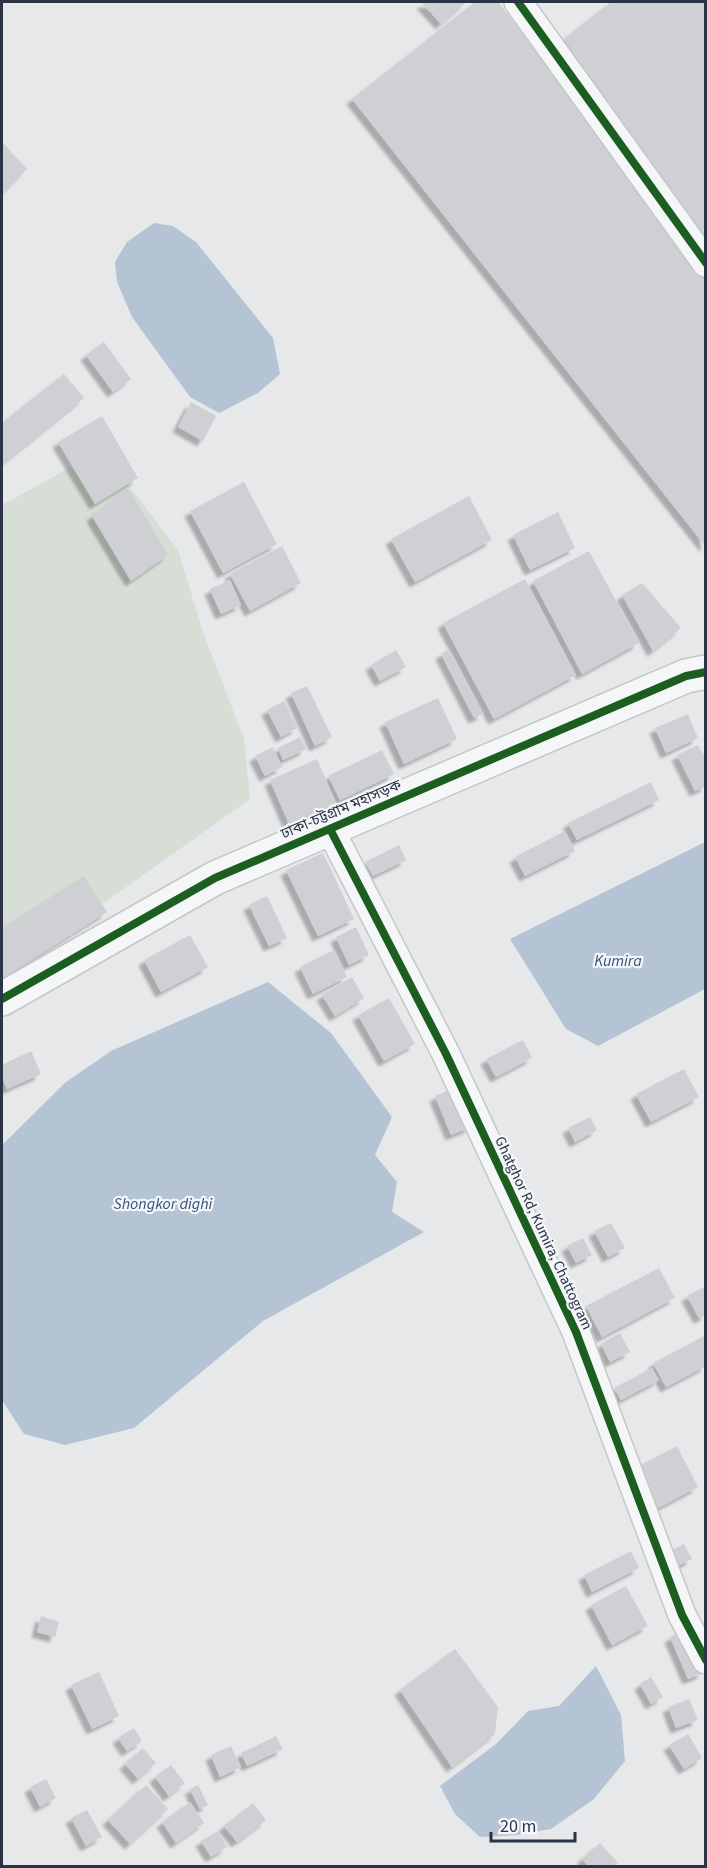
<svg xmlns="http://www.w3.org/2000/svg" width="707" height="1868" font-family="'Source Sans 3','Noto Sans Bengali',sans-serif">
	<defs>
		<filter id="shadow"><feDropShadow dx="-5.5" dy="5.5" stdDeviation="1.5" flood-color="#0004"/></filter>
	</defs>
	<rect width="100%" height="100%" fill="#e6e8ea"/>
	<path fill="#d6ded6" d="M71 467 86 487 126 482 178 550 203 632 244 739 250 799 108 900 2 967V505Z"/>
	<path fill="#b4c4d5" d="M154 223 173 226 196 242 273 338 280 374 258 393 219 413 190 397 132 317 117 282 115 262 127 242Z
		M705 842V989L598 1046 566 1029 510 939Z
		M268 982 331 1033 392 1117 375 1155 397 1182 392 1212 424 1232 263 1321 134 1428 65 1445 24 1434 2 1400V1145L66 1082 111 1051Z
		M596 1666 621 1715 625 1761 594 1799 551 1829 517 1835 480 1837 455 1814 440 1786 496 1744 528 1711 559 1706Z"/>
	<path fill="#ced0d3" filter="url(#shadow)" d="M425 2H466L441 24 422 3Z
		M475 2H498L706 265V547L352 99Z
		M611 2H706V248L564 39Z
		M2 142 27 169 2 194Z
		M104 342 131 379 113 392 86 355Z
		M64 374 84 398 2 464V423Z
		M191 402 216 416 203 441 178 427Z
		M102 416 138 478 95 504 58 442Z
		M244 482 277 544 223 573 190 511Z
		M128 488 168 555 131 581 92 516Z
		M469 496 492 540 415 582 391 539Z
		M558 512 575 548 530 570 513 535Z
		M282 546 301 583 250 611 230 574Z
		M589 551 639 643 582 674 533 581Z
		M525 579 576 675 494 719 443 623Z
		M230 580 241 605 221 614 210 589Z
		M642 583 681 628 653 651 622 595Z
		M449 649 483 714 474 718 441 654Z
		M396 650 406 667 380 681 371 665Z
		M307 686 332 737 315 746 291 693Z
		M438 698 457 739 404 764 385 722Z
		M284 701 297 728 281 737 267 710Z
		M688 714 698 738 666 753 655 728Z
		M300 737 306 749 283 760 278 748Z
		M698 745 706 759V786L695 791 677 755Z
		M273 747 282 767 265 776 255 756Z
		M382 750 394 774 340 800 328 776Z
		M317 759 336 803 289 824 270 780Z
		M651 782 659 800 577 840 568 823Z
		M565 831 575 851 525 876 515 857Z
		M399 845 406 860 373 876 365 862Z
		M323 853 354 919 318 936 286 870Z
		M84 876 107 912 4 977 2 973V928Z
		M267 896 287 938 269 946 249 905Z
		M356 927 369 955 349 965 336 937Z
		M190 935 208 967 161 992 144 960Z
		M334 950 347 977 313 994 300 967Z
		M352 977 364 998 335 1016 322 995Z
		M389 998 415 1044 384 1061 358 1015Z
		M523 1040 532 1058 496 1077 486 1059Z
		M31 1051 41 1074 7 1089 2 1077V1065Z
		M684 1069 699 1097 651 1122 636 1094Z
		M454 1088 471 1127 451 1135 435 1096Z
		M590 1117 597 1130 575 1142 568 1128Z
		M611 1223 625 1248 608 1257 594 1231Z
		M583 1238 592 1255 576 1263 567 1246Z
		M659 1268 675 1298 602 1337 586 1306Z
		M706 1286V1315L699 1318 687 1296Z
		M620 1333 630 1352 610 1362 601 1344Z
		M706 1335V1366L666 1387 653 1363Z
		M652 1368 659 1380 621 1400 614 1388Z
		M677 1446 698 1487 658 1508 637 1467Z
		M684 1544 692 1559 678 1566 671 1551Z
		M631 1551 639 1568 592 1592 584 1575Z
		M626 1586 648 1626 612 1645 591 1605Z
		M41 1616 59 1622 55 1637 37 1632Z
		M684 1630 703 1673 688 1679 670 1637Z
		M455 1649 498 1707 495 1734 452 1767 400 1690Z
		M99 1672 119 1716 92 1729 71 1685Z
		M651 1677 663 1697 651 1704 640 1684Z
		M689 1699 698 1720 676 1728 668 1707Z
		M134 1728 142 1741 127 1751 118 1738Z
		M688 1734 702 1758 684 1769 669 1745Z
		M276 1736 283 1749 247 1766 241 1753Z
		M231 1746 241 1767 220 1777 211 1755Z
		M143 1748 156 1763 138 1779 125 1764Z
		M171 1765 185 1783 169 1796 155 1777Z
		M46 1779 56 1798 40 1807 30 1787Z
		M146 1785 168 1809 130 1844 108 1820Z
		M198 1785 208 1805 200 1809 190 1789Z
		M190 1802 204 1823 176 1843 162 1822Z
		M253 1803 266 1820 237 1842 224 1826Z
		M87 1810 102 1837 86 1846 71 1818Z
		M218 1831 227 1847 211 1857 201 1841Z
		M600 1843 618 1863 614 1866H588L582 1859Z"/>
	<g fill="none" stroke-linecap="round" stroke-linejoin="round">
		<defs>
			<path id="minor" d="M518 2 706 263
				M330 829 446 1054 576 1332 682 1615 706 1660"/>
			<path id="tertiary" d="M2 999 215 878 686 676 706 672"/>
		</defs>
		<use href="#minor" stroke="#c4c6c8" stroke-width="30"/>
		<use href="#tertiary" stroke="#c4c6c8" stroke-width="36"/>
		<use href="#minor" stroke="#f5f6f7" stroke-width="27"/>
		<use href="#tertiary" stroke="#f5f6f7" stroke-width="33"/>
		<defs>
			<path id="cycleway" d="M518 2 706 263
				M330 829 446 1054 576 1332 682 1615 706 1660
				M2 999 215 878 686 676 706 672"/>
		</defs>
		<use href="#cycleway" stroke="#f4f6f9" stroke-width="11"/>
		<use href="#cycleway" stroke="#1b5e20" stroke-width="8"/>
	</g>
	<g text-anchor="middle" stroke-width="4.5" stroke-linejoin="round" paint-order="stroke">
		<g font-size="15" fill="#2b3445" stroke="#f4f6f9">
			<text transform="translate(341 809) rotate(-23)" y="5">ঢাকা-চট্টগ্রাম মহাসড়ক</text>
			<text transform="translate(544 1233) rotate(65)" y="5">Ghatghor Rd, Kumira, Chattogram</text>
		</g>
		<g font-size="16" font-style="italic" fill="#34527a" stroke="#f4f6f9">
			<text x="618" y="966">Kumira</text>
			<text x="163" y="1209">Shongkor dighi</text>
		</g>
	</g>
	<rect width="707" height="1868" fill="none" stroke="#2b3445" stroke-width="6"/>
	<path d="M491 1832v9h84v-9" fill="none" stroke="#2b3445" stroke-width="3"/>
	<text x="500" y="1832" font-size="18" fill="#2b3445" stroke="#f4f6f9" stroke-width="4.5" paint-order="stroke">20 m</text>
</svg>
